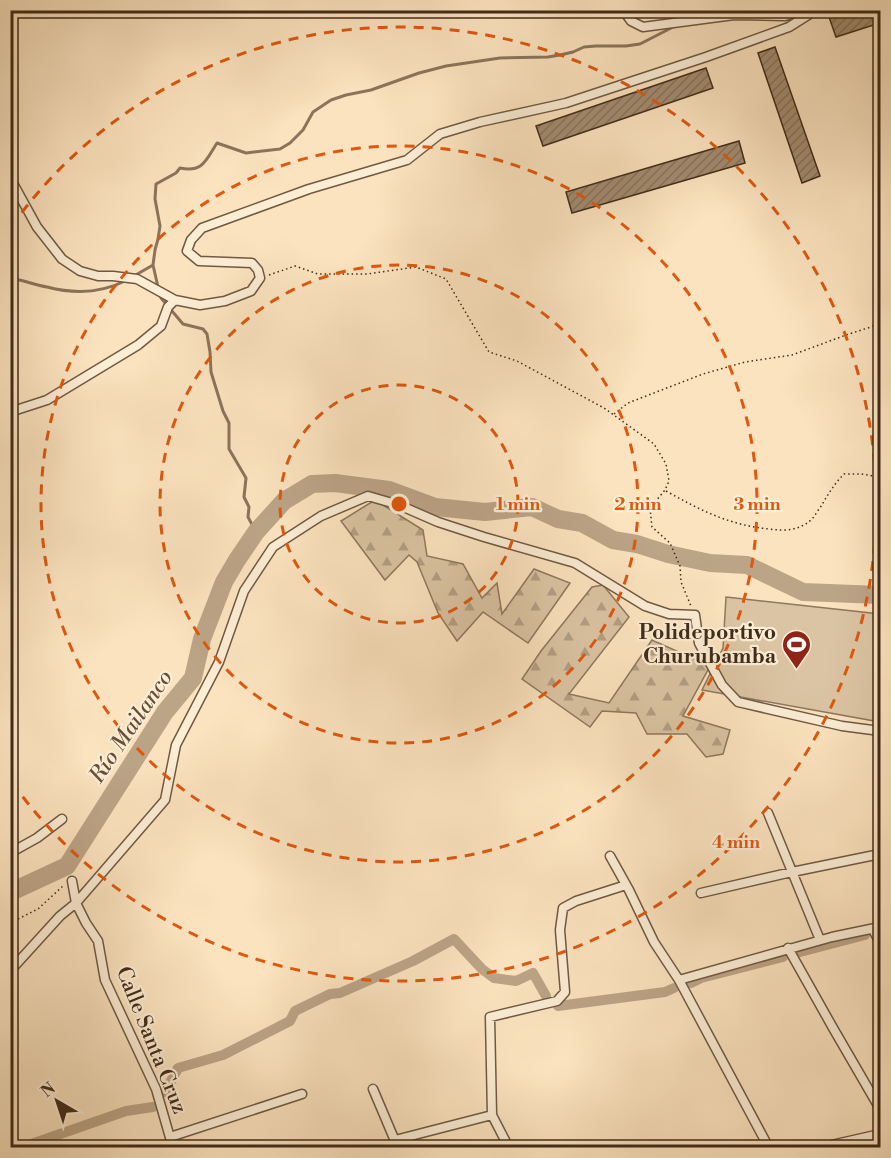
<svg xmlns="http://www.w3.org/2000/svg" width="891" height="1158" font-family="'Libre Bodoni',serif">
	<defs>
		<pattern id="forest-firs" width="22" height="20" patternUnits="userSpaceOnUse" patternTransform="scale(1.5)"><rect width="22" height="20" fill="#dbc4a3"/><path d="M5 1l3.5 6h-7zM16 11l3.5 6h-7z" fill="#b39f84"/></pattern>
		<pattern id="building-hatch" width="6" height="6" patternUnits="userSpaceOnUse" patternTransform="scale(1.5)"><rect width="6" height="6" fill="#a28b6f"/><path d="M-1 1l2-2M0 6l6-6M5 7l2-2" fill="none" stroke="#86725a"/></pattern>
	</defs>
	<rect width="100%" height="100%" fill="#fbe3bf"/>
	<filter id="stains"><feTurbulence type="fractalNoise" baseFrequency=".00333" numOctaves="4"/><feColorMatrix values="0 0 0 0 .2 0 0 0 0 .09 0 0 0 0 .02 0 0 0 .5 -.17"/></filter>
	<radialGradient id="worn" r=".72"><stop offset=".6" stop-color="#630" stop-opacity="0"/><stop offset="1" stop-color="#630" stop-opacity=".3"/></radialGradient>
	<path fill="url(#forest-firs)" stroke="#8e785e" stroke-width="1.5" d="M375 500 423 530 427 556 463 564 482 598 497 583 502 614 534 569 570 583 528 643 483 612 457 641 438 613 417 562 409 555 385 580 341 521Z
		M603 585 629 617 569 694 609 703 652 640 710 666 683 716 730 730 723 754 706 757 687 734H647L636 713 602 711 590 727 522 679 541 651 592 587Z"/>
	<path fill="#dbc4a3" stroke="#8e785e" stroke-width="1.5" d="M726 597 880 614V722L702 690 723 648Z"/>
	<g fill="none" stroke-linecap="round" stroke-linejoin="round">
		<path stroke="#8b745b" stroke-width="3" d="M680 14 681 10
			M686 19 696 10
			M134 276 153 265
			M10 278C23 280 35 285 47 287 74 294 101 293 125 281
			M158 287 153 265 155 250 158 239 160 226 155 199 156 184 176 173 180 168C203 173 206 160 217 143L246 153 280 149 290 143 303 130 313 112 331 100 346 95 371 90 419 73 446 66 500 58 548 57 560 55 573 52 584 47 596 46H626L640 44 675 26
			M159 293 161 298 183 324 203 329 207 334 210 352 211 372 223 411 229 423V449L246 478 244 497 249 507 248 517 256 532"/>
		<path stroke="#bca487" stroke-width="10" d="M800 952 865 935
			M691 983 701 978 783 957
			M558 1006 665 992 674 988
			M165 1092 178 1068 223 1055 290 1021 295 1011 330 994 340 993 413 961 454 939 482 969 494 978 516 981 533 973 546 996
			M20 1148 126 1111 153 1107"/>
		<path stroke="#bca487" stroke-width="18" d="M10 894 13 891 67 866 165 712 193 678 202 639 224 582 237 560 256 532 284 501 312 484 335 483 389 490 435 507 485 512 532 507 558 519 582 523 613 540 637 544 668 554 710 563 747 565 803 592 880 595"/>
	</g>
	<path fill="url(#building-hatch)" stroke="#412b19" stroke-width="1.5" d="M849 10H880V23L836 37 829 17Z
		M775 47 820 176 802 183 758 53Z
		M706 68 713 88 543 146 536 126Z
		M739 141 745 163 572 213 566 192Z"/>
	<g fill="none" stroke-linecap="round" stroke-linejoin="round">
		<defs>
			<path id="lane" d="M871 930 880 947"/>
			<path id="street" d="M623 10 631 21 643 27 734 15 785 16 806 10
				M10 178 37 227 62 259 80 271 98 276H113L137 279 175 300
				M10 412 47 400 138 345 161 326 168 307 175 300 200 305 225 301 251 291 260 278 258 270 252 263 199 261 187 251 191 240 202 228 309 189 407 160 440 134 480 122 566 103 706 57 789 27 816 10
				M768 813 820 940
				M10 853 37 838 62 819
				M610 856 629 890 654 942 679 980 769 1148
				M72 881 76 903 86 923 98 941 105 980 156 1089 173 1148
				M701 893 792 872 880 854
				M788 948 833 1028 880 1109
				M10 971 60 916 76 903 165 800 176 745 219 662 244 591 273 547 321 516 368 496 399 505 438 522 484 537 575 563 645 606 669 614 695 615 699 643 722 685 738 702 842 726 880 731
				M679 980 832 937 880 927
				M373 1089 398 1148
				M170 1137 302 1094
				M395 1140 492 1115
				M509 1148 492 1115 490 1017 557 1001 565 992 560 930 563 908 576 901 626 885
				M818 1148 880 1134"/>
		</defs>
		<use href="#lane" stroke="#705942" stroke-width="7"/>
		<use href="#street" stroke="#705942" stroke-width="11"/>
		<path stroke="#412b19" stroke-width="1.5" stroke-dasharray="1.5 3" stroke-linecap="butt" d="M269 275 295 266 318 274H367L416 267 446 279 489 352 517 361 604 408 654 444 666 464 669 481 665 490 650 508 652 527 670 543 680 566 681 582 691 606
			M614 414 628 403 703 374 745 362 792 355 846 335 880 324
			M666 491C700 510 729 525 769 529 785 531 799 531 812 519 815 516 817 511 820 508 827 496 834 484 844 474H861L874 476
			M10 923 38 909 63 886"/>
		<use href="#lane" stroke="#fcedd5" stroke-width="4"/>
		<use href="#street" stroke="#fcedd5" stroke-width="8"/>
	</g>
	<g fill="none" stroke="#e0570d" stroke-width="3" stroke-dasharray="10 8">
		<circle cx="399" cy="504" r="119"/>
		<circle cx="399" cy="504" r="239"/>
		<circle cx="399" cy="504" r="358"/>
		<path d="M11 227A477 477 0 1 1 11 781"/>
	</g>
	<defs>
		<symbol id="stadium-pin" viewBox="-11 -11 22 30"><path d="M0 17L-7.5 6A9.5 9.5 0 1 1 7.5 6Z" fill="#8f2418" stroke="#fcedd5"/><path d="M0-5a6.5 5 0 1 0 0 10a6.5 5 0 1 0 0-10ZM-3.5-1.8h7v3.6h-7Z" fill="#fff"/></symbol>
	</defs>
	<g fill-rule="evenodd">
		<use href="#stadium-pin" x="780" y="628" width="33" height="45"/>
	</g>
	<g text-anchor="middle" stroke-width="4.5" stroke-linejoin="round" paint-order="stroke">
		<g font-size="21" font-weight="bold" fill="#412b19" stroke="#fcedd5" text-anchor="end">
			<text x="776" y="639">Polideportivo<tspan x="776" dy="24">Churubamba</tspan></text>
		</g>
		<g font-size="21" fill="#412b19" stroke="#fcedd5">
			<text transform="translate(152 1040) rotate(68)" y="7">Calle Santa Cruz</text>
		</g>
		<g font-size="22" font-style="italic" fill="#664f3a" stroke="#fcedd5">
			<text transform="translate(130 726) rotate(-56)" y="8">Río Mailanco</text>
		</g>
	</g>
	<circle cx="399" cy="504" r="9" fill="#e0570d" stroke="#fcedd5" stroke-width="3"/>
	<g font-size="18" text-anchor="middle" font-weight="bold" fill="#e0570d" stroke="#fcedd5" stroke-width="4.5" stroke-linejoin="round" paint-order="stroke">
		<text x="518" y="510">1 min</text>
		<text x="638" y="510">2 min</text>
		<text x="757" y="510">3 min</text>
		<text x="736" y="848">4 min</text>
	</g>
	<rect width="891" height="1158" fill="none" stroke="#fbe3bf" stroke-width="36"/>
	<rect x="12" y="12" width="867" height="1134" fill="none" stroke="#412b19" stroke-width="3"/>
	<rect x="18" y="18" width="855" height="1122" fill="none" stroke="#412b19" stroke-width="1.5"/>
	<g transform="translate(57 1101) rotate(321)" stroke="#fcedd5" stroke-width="4.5" paint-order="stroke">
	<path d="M0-4.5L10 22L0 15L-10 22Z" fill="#412b19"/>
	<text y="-9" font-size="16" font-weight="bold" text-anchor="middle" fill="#412b19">N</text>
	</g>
	<rect width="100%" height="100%" filter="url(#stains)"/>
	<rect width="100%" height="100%" fill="url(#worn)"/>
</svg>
